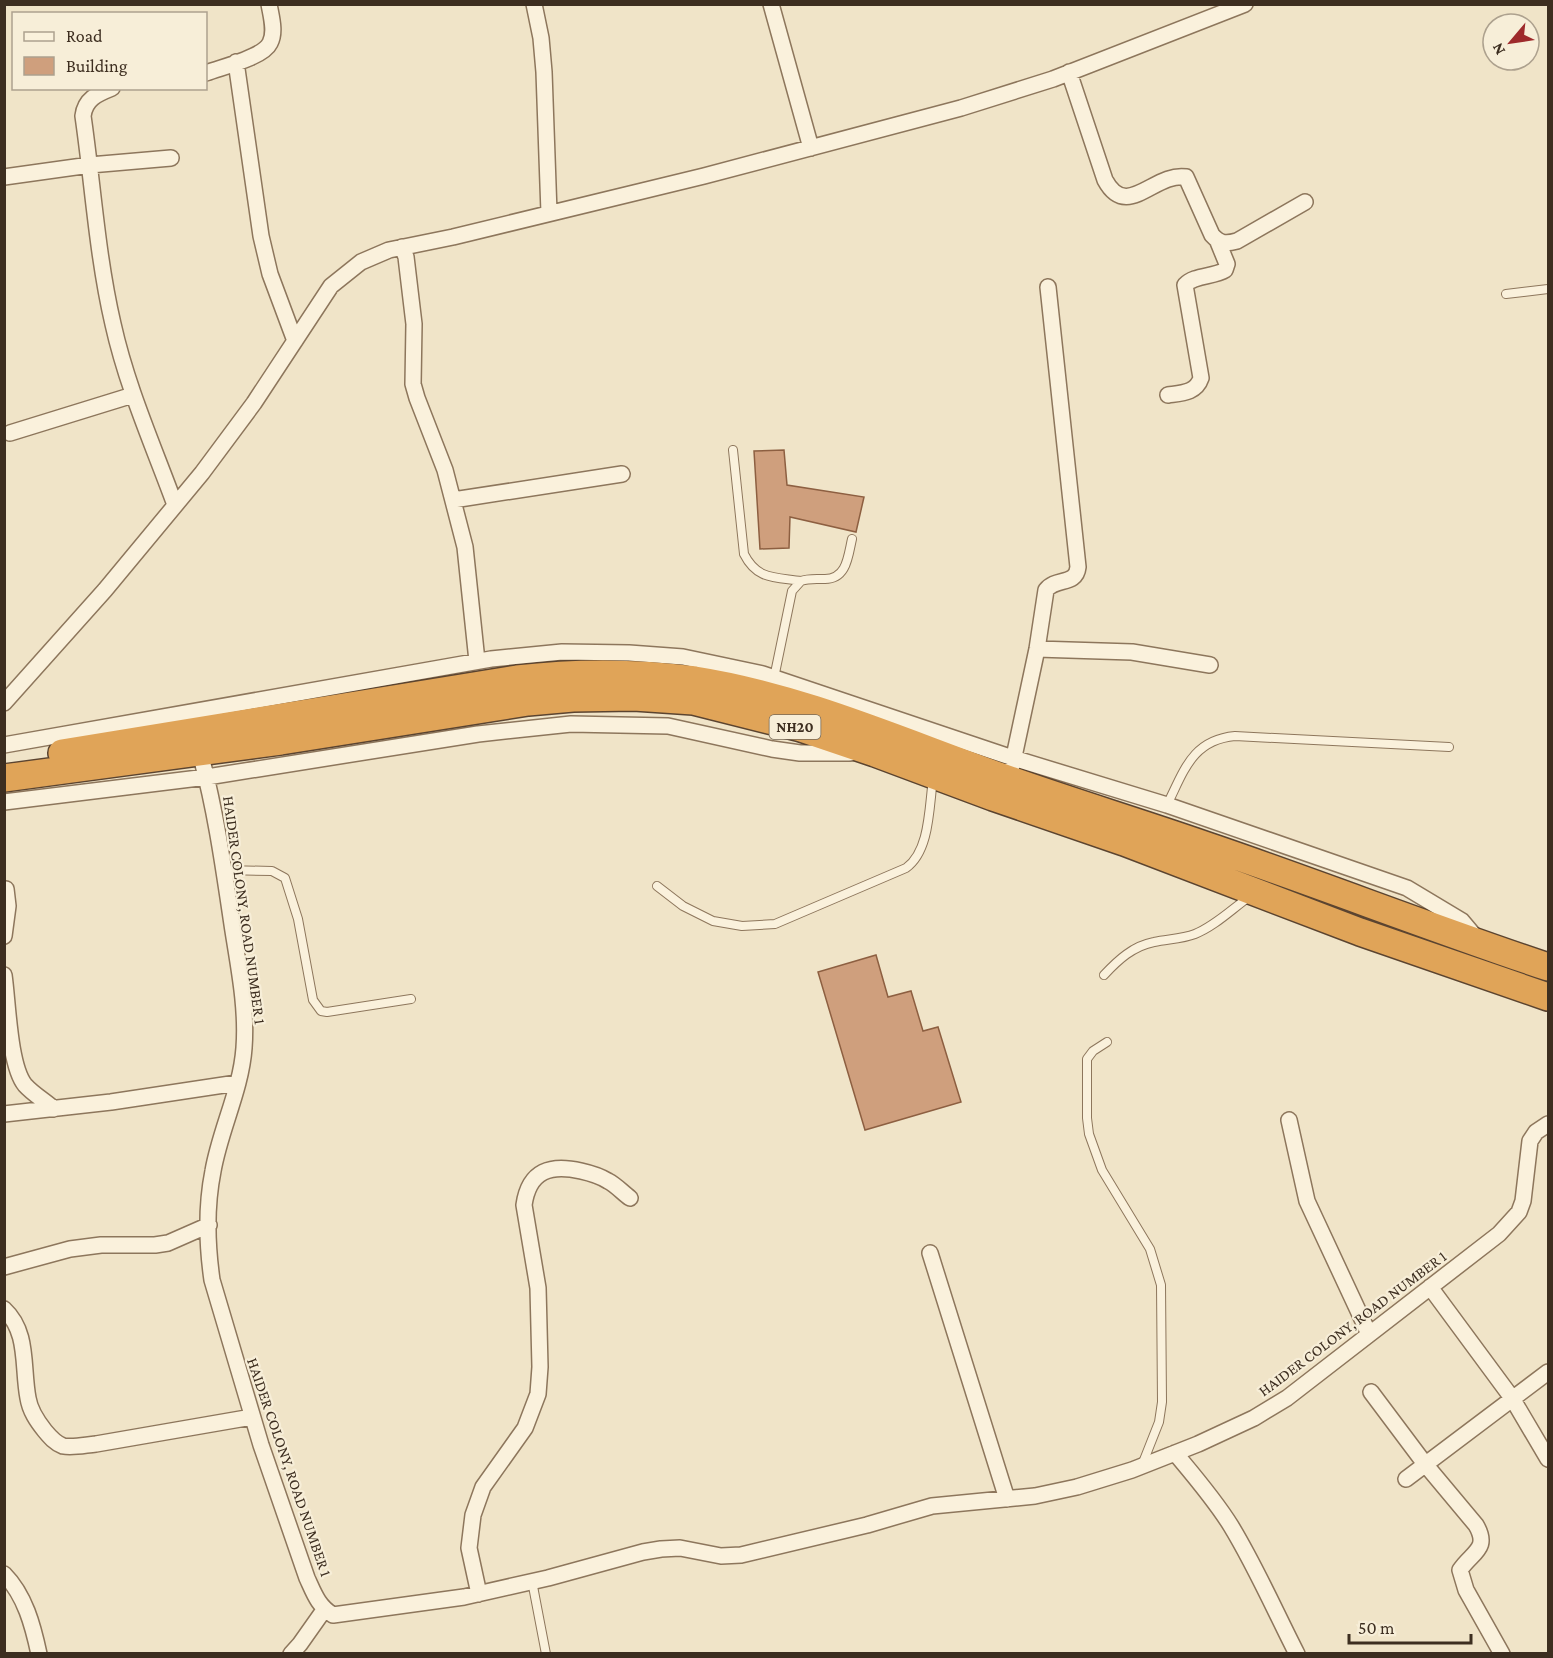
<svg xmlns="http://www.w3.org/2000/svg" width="1553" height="1658" font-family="'Crimson Pro',serif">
	<rect width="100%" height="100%" fill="#f0e4c8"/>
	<path fill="#cf9f7d" stroke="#8d5f41" stroke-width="1.5" d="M784 450 787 485 864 497 856 532 790 517 789 548 760 549 754 451Z
		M876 955 888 997 911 991 923 1031 938 1027 961 1102 865 1130 818 972Z"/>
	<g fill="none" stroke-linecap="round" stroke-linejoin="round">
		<defs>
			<path id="lane" d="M1506 294 1548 289
				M733 450 744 554C757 580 775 577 801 581
				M774 678 792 591 801 581C808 578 817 579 825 579 847 579 848 556 852 539
				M1167 805C1184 771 1192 740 1235 736L1449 747
				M224 870 272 871 285 878 298 919 313 1000 321 1011 327 1012 411 999
				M657 886 683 906 713 921 742 926 775 924 906 868C930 851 929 807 933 779
				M1104 975C1118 960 1133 946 1154 942 1168 939 1182 939 1195 934 1215 926 1232 909 1249 897
				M1107 1042 1093 1051 1087 1059V1118L1089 1134 1102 1170 1150 1249 1161 1285 1162 1402 1159 1422 1142 1465
				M532 1581 546 1654"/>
			<path id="street" d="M534 4 541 38 544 72 549 213
				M771 4 811 148
				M236 62 261 236 270 274 295 341
				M1069 72 1105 180C1127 221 1154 172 1186 177L1212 235C1220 244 1226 244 1237 241L1305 202
				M206 73C221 67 263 58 270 43 276 32 271 16 269 4
				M112 88C97 94 85 99 83 116 93 185 97 255 113 324 127 387 153 445 175 505
				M4 177 90 165 171 158
				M402 247 406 257 414 324 413 384 417 398 445 470 465 547 477 661
				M1168 395C1182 393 1196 393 1201 378L1185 285C1194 275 1214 277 1225 270L1227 264 1218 242
				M10 433 133 395
				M453 500 622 474
				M1037 649 1132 652 1210 665
				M4 703 105 590 202 473 254 403 331 286 361 262 389 250 453 237 704 176 961 108 1053 79 1245 4
				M4 745 491 659 562 652 629 653 683 657 763 674 1013 758 1167 805 1407 888 1462 921 1478 940
				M200 753C216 811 224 871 233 931 239 969 247 1009 244 1048 241 1090 220 1130 213 1171 206 1206 207 1245 212 1280L261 1445 307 1578C314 1593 318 1606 333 1615L464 1597 548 1578 643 1552 661 1549 680 1548 721 1556 741 1555 867 1525 932 1506 1035 1496 1077 1487 1132 1470 1198 1444 1254 1418 1287 1398 1499 1234 1519 1212 1523 1201 1530 1141 1536 1132 1548 1124
				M1012 766 1037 649 1046 590C1056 577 1076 586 1078 567L1048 287
				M4 802 207 777 478 734 571 724 668 726 772 749 800 753H851
				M4 936 8 906 6 889
				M4 975C8 1002 9 1065 25 1085 33 1094 45 1101 54 1109
				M4 1114 111 1102 237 1083
				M1289 1120 1307 1201 1369 1334
				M930 1253 1007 1499
				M4 1267 70 1249 101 1245H155L168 1243 209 1225
				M1430 1287 1512 1398 1548 1459
				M4 1309C29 1332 22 1367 28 1398 30 1411 37 1421 45 1431 50 1437 55 1443 63 1446 73 1448 85 1445 96 1444L252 1417
				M1371 1392 1425 1464 1476 1525C1490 1549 1472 1552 1460 1570L1466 1590 1502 1654
				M1175 1453C1195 1477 1215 1500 1231 1526 1256 1567 1275 1611 1297 1654
				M1406 1479 1548 1372
				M4 1574C25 1595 33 1626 39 1654
				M479 1594 469 1548 473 1515 483 1487 525 1428 538 1394 540 1367 538 1288 524 1205C529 1170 551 1164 581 1171 590 1173 600 1176 608 1181 616 1185 623 1193 630 1198
				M291 1654 300 1644 324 1610"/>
			<path id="highway" d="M62 753 517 679C576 672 635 672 695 680 804 697 907 744 1010 780 1078 804 1148 825 1216 849 1327 887 1437 930 1548 967
				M4 778 281 741 528 702 573 698 634 697 693 701 801 728 875 753 993 797 1124 842 1360 932 1548 997"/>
		</defs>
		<use href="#lane" stroke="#8d765c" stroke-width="10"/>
		<use href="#street" stroke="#8d765c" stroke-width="18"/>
		<use href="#highway" stroke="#5b4430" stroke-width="30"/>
		<use href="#lane" stroke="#faf1dc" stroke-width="8"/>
		<use href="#street" stroke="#faf1dc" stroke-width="15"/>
		<use href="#highway" stroke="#e0a458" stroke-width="27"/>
	</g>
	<g text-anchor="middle" stroke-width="4.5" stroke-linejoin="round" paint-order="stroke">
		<rect fill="#f7eed8" stroke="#756857" stroke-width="1.5" x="769.5" y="715" width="51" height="24" rx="4.5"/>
		<g font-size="15" font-weight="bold" fill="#3d2e20">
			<text x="795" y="732">NH20</text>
		</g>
		<g font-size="16" fill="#3d2e20" stroke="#f7eed8">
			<text transform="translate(245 910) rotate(82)" y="6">HAIDER COLONY, ROAD NUMBER 1</text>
			<text transform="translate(1352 1323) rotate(-37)" y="6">HAIDER COLONY, ROAD NUMBER 1</text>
			<text transform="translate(290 1467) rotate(71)" y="6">HAIDER COLONY, ROAD NUMBER 1</text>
		</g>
	</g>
	<rect width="1553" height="1658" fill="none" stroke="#3d2e20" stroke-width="12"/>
	<rect x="12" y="12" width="195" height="78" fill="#f7eed8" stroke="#ada18e" stroke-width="1.5"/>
	<rect x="24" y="32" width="30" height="9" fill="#faf1dc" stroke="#ada18e" stroke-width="1.5"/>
	<text x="66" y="42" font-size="18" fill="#3d2e20">Road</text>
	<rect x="24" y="57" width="30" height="18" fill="#cf9f7d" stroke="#ada18e" stroke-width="1.5"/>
	<text x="66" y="72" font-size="18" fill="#3d2e20">Building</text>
	<g transform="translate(1511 42) rotate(241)"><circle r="28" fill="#f7eed8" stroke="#ada18e" stroke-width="1.5"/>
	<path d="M0-4.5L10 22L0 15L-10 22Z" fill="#9e2a2b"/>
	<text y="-9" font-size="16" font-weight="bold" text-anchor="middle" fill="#3d2e20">N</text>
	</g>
	<path d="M1349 1634v9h122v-9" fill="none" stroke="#3d2e20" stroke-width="3"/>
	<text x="1358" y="1634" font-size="18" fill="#3d2e20" stroke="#f7eed8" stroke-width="4.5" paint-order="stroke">50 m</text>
</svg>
